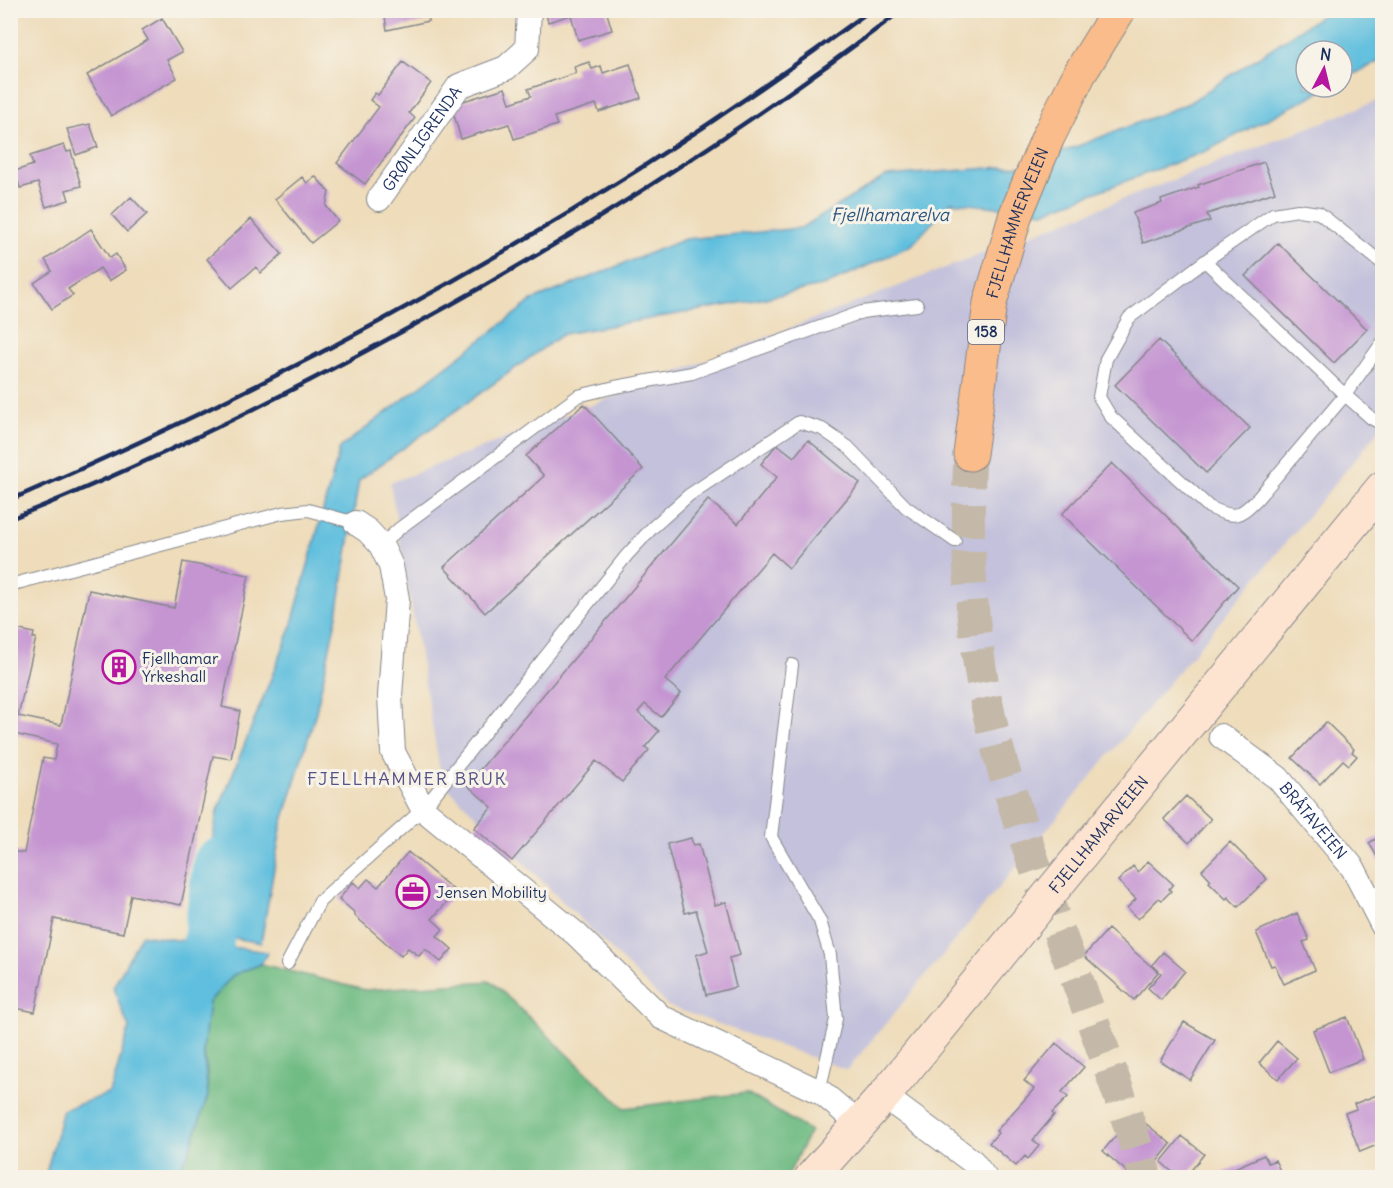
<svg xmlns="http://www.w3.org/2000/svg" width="1393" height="1188" font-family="Delius,sans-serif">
	<rect width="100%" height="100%" fill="#f7f3e8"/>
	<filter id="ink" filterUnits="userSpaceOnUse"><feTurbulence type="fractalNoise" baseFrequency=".0167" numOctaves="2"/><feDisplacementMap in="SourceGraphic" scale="12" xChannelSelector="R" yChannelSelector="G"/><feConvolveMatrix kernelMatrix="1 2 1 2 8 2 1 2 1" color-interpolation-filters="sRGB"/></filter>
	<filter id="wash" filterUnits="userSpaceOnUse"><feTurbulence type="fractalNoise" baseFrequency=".008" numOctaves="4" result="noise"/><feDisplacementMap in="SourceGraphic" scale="24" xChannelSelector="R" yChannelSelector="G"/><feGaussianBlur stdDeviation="1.35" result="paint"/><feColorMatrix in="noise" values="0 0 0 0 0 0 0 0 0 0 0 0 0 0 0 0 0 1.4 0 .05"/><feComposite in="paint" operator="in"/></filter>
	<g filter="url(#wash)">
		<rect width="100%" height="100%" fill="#eedcba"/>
		<path fill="#c3c1db" d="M1382 99V427L847 1070 668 1006 442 782 390 483Z"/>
		<path fill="#71bc84" stroke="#467671" stroke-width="1.5" d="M261 964 365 990 491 981 624 1108 747 1093 810 1131 787 1177 683 1178 673 1174 667 1178H173L188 1155 208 1095 207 1070 203 1049 209 1002 233 975Z"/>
		<path fill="#60bfde" stroke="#3e779e" stroke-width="1.5" d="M1328 11H1382V60L1342 80V51H1306V87H1329L1206 151 1043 212 951 202 912 245 826 285 746 302 563 334 359 480 337 615 316 712 281 828 261 943 199 932 217 813 290 631 340 448 533 300 685 239 801 228 886 176 1029 165 1189 103Z
			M141 935 268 952 261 964 233 975 209 1002 203 1049 208 1095 188 1155 173 1177H45L63 1110 110 1093 129 1028 113 988Z"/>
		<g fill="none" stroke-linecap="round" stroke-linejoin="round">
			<path stroke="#60bfde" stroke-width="51" d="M208 944 218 864"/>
		</g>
		<g id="blocks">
			<path fill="#c595d2" d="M384 10H427L429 21 387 30Z
				M545 10H606L612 30 578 40 571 15 548 22Z
				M162 18 182 52 167 60 177 78 111 116 87 75 148 40 142 30Z
				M403 62 431 83 409 113 415 118 365 184 337 163 379 107 370 100 375 93 378 95Z
				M589 62 592 69 601 66 603 73 630 64 641 98 599 112 596 104 554 117 557 125 514 139 509 124 461 139 451 105 505 88 510 103 531 96 528 89 576 73 574 67Z
				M90 124 98 147 76 155 67 129Z
				M64 145 67 152 71 151 81 186 66 190 69 200 46 207 38 183 20 188 15 171 33 165 30 156Z
				M1264 162 1275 192 1207 214 1210 221 1143 243 1133 213 1162 203 1161 200 1199 187 1198 185Z
				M315 176 329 192 326 206 338 221 311 243 275 199 302 177 307 183Z
				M131 197 147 214 127 232 112 215Z
				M251 219 282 254 261 273 256 267 232 288 207 259Z
				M91 229 110 258 116 254 126 270 109 281 100 268 68 289 73 295 52 309 34 283 52 271 45 260Z
				M1278 243 1367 329 1334 363 1245 276Z
				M1159 340 1250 428 1206 473 1115 385Z
				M584 404 643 469 485 613 444 567 544 476 526 456Z
				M808 440 860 483 789 568 772 553 665 680 681 693 661 717 645 704 638 712 659 731 645 747 649 750 622 782 596 761 512 861 474 828 492 807 467 785 708 500 738 524 777 477 761 464 777 444 794 457Z
				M1112 463 1238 586 1192 641 1062 514Z
				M183 562 249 575 222 707 240 711 231 759 213 756 181 905 131 895 123 933 54 919 35 1012 10 1007V851L24 853 43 758 54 760 57 744 10 733V633L15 634 16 629 34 633 33 638H36L18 716 61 725 89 590 174 608Z
				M1326 722 1354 749 1352 752 1357 756 1349 765 1343 760 1320 784 1292 758Z
				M1186 796 1211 819 1189 843 1164 819Z
				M1382 835V865L1369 843Z
				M691 838 693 845 699 844 715 905 726 902 740 955 729 958 736 987 706 995 696 955 708 951 696 910 685 913 667 844Z
				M1230 842 1267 879 1238 907 1228 897 1226 899 1209 882 1211 880 1202 870Z
				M408 852 456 892 432 919 443 929 437 936 452 949 441 962 425 949 419 956 408 948 401 956 355 916V913L339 899 353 882 360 888 368 879 378 887Z
				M1148 861 1173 884 1169 889 1171 891 1162 900 1159 898 1138 919 1127 908 1136 899 1118 881 1133 866 1138 872Z
				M1297 913 1309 940 1303 942 1315 970 1284 984 1275 965 1271 966 1256 932Z
				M1108 929 1158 972 1134 1000 1084 956Z
				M1163 952 1185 971 1161 1000 1148 988 1161 973 1152 965Z
				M1347 1017 1363 1059 1329 1072 1313 1030Z
				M1184 1022 1215 1040 1190 1080 1160 1061Z
				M1277 1041 1297 1058 1278 1079 1259 1063Z
				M1056 1043 1084 1067 1062 1092 1068 1097 1052 1113 1054 1115 1033 1140 1039 1146 1028 1159 1025 1156 1016 1166 989 1143 998 1133 996 1131 1034 1089 1024 1081Z
				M1382 1093V1143L1360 1152 1345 1113 1356 1109 1354 1104Z
				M1134 1114 1171 1144 1144 1178H1134L1103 1151Z
				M1182 1136 1204 1154 1185 1178H1179L1161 1162Z
				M1264 1155 1268 1163 1275 1160 1281 1173 1275 1178H1220L1219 1175Z"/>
		</g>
	</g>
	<g filter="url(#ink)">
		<use href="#blocks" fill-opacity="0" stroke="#84868c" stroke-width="1.5"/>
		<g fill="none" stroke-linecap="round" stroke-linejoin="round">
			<path stroke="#c4b9a8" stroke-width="33" stroke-dasharray="33 16" stroke-linecap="butt" d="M970 454C965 551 971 649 996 743 1036 891 1103 1031 1146 1178"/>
			<defs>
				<path id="service" d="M1205 261 1345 395 1371 418 1382 424
					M1382 263 1319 213 1298 210 1273 214 1205 261 1129 318 1106 359 1099 397 1111 417 1209 507C1235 519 1238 518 1258 498L1345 395 1382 343
					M381 545 400 528 578 396 615 387 692 373 862 312 917 305
					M10 585 282 513 308 510 356 523
					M792 665 771 837 820 921 830 955 836 1019 819 1092
					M287 964 320 901 423 809 627 555 652 528 689 495 799 422 822 429 848 447 906 507 955 541"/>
				<g id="minor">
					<path id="s1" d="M379 199 459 86 506 68 527 49 529 10"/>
					<path d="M356 523 368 531 381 545 391 566 397 599 390 696 393 752 423 809 576 934 661 1017 822 1093 859 1124"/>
					<path id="s2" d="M1221 736 1278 778 1353 868 1382 924"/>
					<path d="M884 1096 973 1162 985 1178"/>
				</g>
				<g id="secondary">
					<path id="s3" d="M811 1178 884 1096 1382 488"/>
				</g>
				<g id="primary">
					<path id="s4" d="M970 454 990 303 1016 214 1048 137 1080 73 1119 10"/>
				</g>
			</defs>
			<use href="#service" stroke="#84868c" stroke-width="14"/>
			<use href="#minor" stroke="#84868c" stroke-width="26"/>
			<use href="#secondary" stroke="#84868c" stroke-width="35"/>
			<use href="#primary" stroke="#84868c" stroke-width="35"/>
			<use href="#service" stroke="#fff" stroke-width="12"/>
			<use href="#minor" stroke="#fff" stroke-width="24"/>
			<use href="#secondary" stroke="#fde4d0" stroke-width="33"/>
			<use href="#primary" stroke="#f9bc8a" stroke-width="33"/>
			<path stroke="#1b2f5e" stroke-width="4.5" d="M10 500C315 369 604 207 871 10
				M10 519C137 469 260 408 379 344 561 246 737 136 902 10"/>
		</g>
	</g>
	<defs>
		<symbol id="building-ring" viewBox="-11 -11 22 22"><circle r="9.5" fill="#f7f3e8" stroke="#b5179e" stroke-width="1.5"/><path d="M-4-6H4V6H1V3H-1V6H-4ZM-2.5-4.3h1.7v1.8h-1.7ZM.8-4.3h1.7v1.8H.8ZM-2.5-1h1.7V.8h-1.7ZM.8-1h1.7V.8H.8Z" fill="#b5179e"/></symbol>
		<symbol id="office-ring" viewBox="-11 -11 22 22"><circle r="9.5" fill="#f7f3e8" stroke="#b5179e" stroke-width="1.5"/><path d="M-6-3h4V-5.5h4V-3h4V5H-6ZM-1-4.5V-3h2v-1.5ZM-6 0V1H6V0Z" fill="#b5179e"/></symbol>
	</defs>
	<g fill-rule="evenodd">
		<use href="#building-ring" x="100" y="648" width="38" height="38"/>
		<use href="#office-ring" x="394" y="873" width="38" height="38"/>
	</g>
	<g text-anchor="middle" stroke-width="6" stroke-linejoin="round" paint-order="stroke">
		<rect fill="#f7f3e8" stroke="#5d6a87" stroke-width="1.5" x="968" y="320" width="36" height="24" rx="4.5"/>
		<g font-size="15" font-weight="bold" fill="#1b2f5e">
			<text x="986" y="337">158</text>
		</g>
		<g font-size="16" fill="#1b2f5e" stroke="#f7f3e8">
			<text dy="6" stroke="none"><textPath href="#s1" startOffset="74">GRØNLIGRENDA</textPath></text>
			<text dy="6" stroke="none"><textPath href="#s4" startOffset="237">FJELLHAMMERVEIEN</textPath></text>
			<text dy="6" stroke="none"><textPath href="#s2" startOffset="126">BRÅTAVEIEN</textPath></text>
			<text dy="6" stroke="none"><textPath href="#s3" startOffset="448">FJELLHAMARVEIEN</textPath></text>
		</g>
		<g font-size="16" fill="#1b2f5e" stroke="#f7f3e8" text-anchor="start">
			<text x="142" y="664">Fjellhamar<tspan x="142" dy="18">Yrkeshall</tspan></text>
			<text x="436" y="898">Jensen Mobility</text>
		</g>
		<g font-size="18" font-style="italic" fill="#2c537e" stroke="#f7f3e8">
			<text x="890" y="221">Fjellhamarelva</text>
		</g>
		<g font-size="18" letter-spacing="1.5" fill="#565387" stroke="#f7f3e8">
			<text x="407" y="785">FJELLHAMMER BRUK</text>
		</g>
	</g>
	<rect width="1393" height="1188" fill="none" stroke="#f7f3e8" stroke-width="36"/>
	<g transform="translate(1324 69) rotate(7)"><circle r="28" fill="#f7f3e8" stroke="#9fa5b1" stroke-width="1.5"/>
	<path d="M0-4.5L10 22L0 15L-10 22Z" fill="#b5179e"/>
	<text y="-9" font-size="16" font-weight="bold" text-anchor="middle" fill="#1b2f5e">N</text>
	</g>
</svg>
